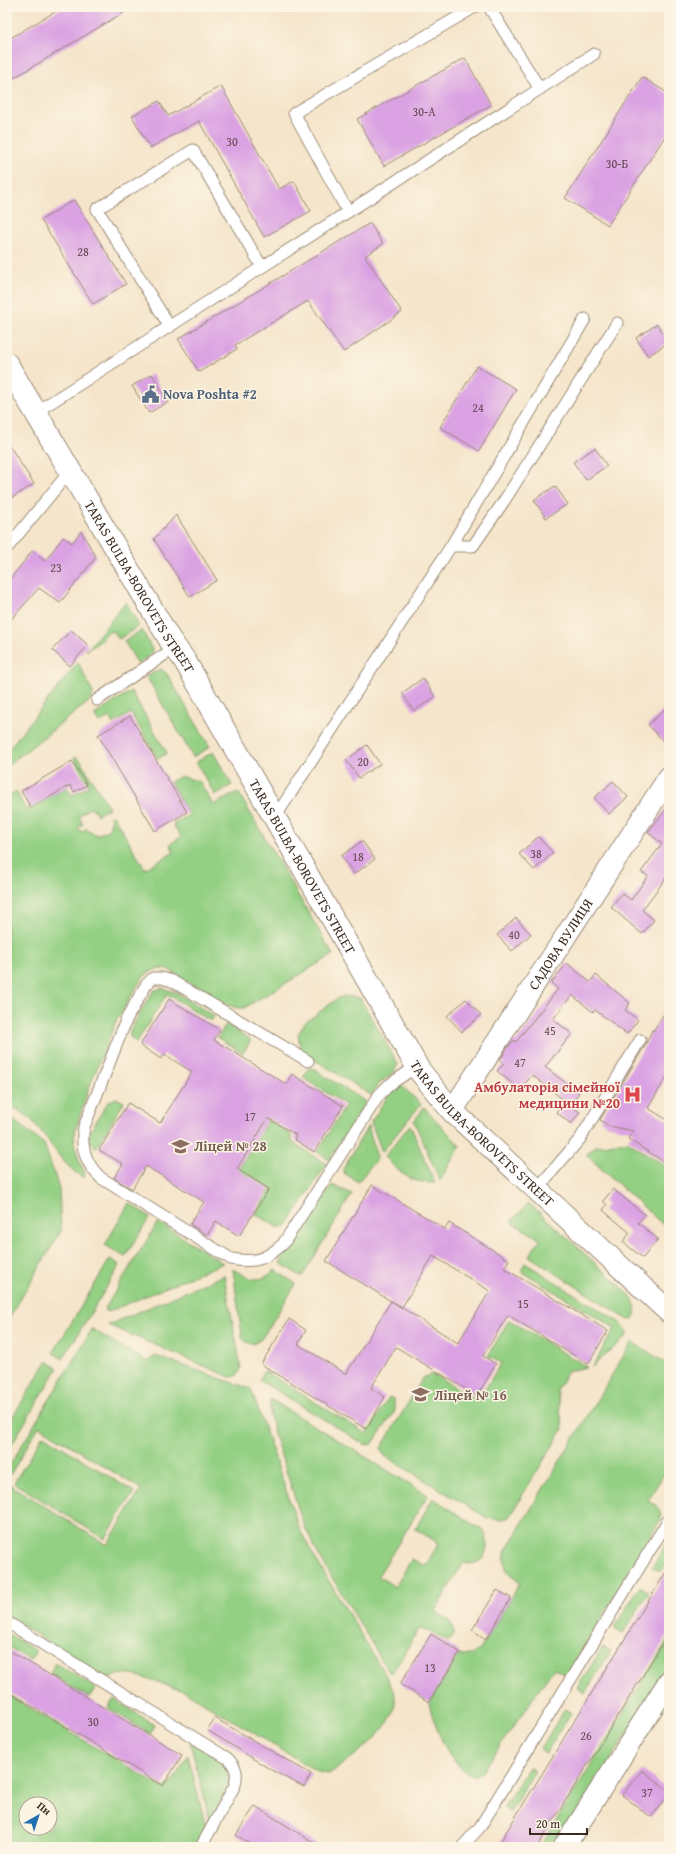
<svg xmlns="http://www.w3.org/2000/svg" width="676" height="1854" font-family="'Gentium Book Plus',serif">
	<rect width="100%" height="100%" fill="#fcf5e5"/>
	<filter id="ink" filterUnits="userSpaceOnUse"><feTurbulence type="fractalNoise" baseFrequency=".025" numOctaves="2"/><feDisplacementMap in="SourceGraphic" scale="8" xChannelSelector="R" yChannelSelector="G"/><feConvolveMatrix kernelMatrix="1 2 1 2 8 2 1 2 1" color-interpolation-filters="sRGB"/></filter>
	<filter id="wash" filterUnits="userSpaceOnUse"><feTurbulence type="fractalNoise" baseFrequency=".012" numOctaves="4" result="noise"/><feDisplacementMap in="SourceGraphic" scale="16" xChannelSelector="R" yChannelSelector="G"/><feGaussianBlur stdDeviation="0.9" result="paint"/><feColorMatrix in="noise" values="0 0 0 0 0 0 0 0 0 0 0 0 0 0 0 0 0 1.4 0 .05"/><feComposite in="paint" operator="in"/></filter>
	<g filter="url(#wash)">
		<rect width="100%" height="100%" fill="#f5e5ca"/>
		<path fill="#94d084" stroke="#687d51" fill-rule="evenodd" d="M126 602 139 626 119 639 113 631 106 633 102 640 86 651Z
			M142 630 153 651 149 656 138 664 124 641Z
			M78 662 93 693 91 700 7 766V751Z
			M161 669 167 674 210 747 193 757 146 676Z
			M131 691 167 753 158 759 131 713 113 724 109 717 99 723 94 715Z
			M213 752 232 785 215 795 196 762Z
			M76 757 81 761 109 808 97 815 94 809 90 808 82 813 79 817 83 824 78 828 81 832 87 828 90 832 98 835 109 829 111 821 110 817 113 815 145 869 174 852 170 844 181 837 173 824 189 815 170 782 181 776 200 782 213 805 238 792 333 955 244 1008C225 1011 186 979 167 969H156L144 976 140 982 116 1021 88 1090 75 1131 74 1143 79 1161 85 1173 84 1178C51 1160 45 1118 7 1105V797L16 791 26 810 67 787 72 795 89 786 74 758Z
			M162 988 177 993 214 1016 211 1021 167 994 136 1043 130 1037V1030L153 991Z
			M344 996 360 998 398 1064 394 1072 380 1083 371 1095 304 1053 300 1047 298 1034 305 1023 338 998Z
			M226 1024 251 1040 243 1053 218 1038Z
			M310 1067 366 1102 329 1160 317 1152 346 1105 303 1078Z
			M402 1086 421 1104 382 1152 371 1122 389 1094Z
			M116 1098 124 1102 96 1148 89 1139V1133L108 1102Z
			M424 1107 460 1146 440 1181 414 1121Z
			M7 1115 44 1144 59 1188 61 1231 7 1322Z
			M268 1120 291 1135 292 1142 327 1164 290 1221 284 1228 277 1227 255 1214 271 1189 250 1175 246 1180 236 1174Z
			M410 1125 435 1183C413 1184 398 1173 385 1156Z
			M368 1126 377 1158 358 1182 344 1173 343 1169Z
			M627 1141 669 1168V1230L586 1155 596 1146Z
			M332 1185 352 1194 302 1277 280 1263Z
			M129 1203 150 1217 125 1257 105 1245Z
			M529 1203 627 1292C634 1301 639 1308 633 1319L629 1320 622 1316 529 1256 540 1239 511 1222Z
			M158 1222 223 1263 108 1312 104 1310Z
			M110 1259 120 1265 63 1359 53 1353Z
			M525 1263 619 1322 627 1331V1336L592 1367 615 1328 521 1271Z
			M233 1269C250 1279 258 1285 275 1270L296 1284 262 1338C255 1345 248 1346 242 1337Z
			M224 1275 241 1368C239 1374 237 1377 230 1377L108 1325Z
			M509 1320 587 1367 568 1371 557 1390 563 1429 509 1517 501 1520 487 1518 385 1456 382 1452 381 1448 423 1378 429 1375 437 1376 478 1401 501 1363 488 1356Z
			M92 1329 147 1362 155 1356 251 1389 299 1528 315 1558 388 1679C390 1685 394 1691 395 1697 398 1729 351 1758 329 1774L318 1772 186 1692 138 1676 122 1674 106 1678 7 1616V1483L107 1545 141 1489 39 1426 7 1480V1470Z
			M632 1342 669 1365V1466L648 1500C656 1505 662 1509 661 1519L567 1675 554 1668 482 1772 477 1776C451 1772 434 1726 429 1703L459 1654C470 1657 475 1655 482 1646L520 1583C507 1572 502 1568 506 1550Z
			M47 1361 58 1368 7 1452V1426Z
			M264 1371 367 1434 389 1397 393 1399 395 1411 373 1443 369 1445 364 1444 259 1380Z
			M270 1399 428 1495 378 1576 395 1587 412 1559 423 1565H426L439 1543 415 1529 433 1498 485 1532C491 1549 484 1568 463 1563L435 1611 450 1621 454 1632 448 1642 432 1632 419 1629 392 1673 389 1672 319 1556 303 1523 275 1437 270 1416Z
			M43 1435 134 1492 105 1539 14 1483Z
			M669 1540V1559L661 1572 652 1567Z
			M640 1586 649 1592 623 1633 614 1628Z
			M7 1633 36 1651 30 1660 7 1646Z
			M669 1638V1668L556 1847H547L542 1844Z
			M603 1647 611 1651 585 1693 577 1688Z
			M55 1663 96 1688 89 1698 50 1673Z
			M7 1694 163 1788 172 1783 188 1755 206 1827 194 1847H27L15 1840 11 1847H7ZM26 1804H50V1828H26Z
			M114 1699 155 1725 150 1734 108 1708Z
			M565 1709 571 1713 546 1753 540 1749Z
			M190 1742C200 1748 213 1754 222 1762 239 1778 218 1805 210 1820Z
			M529 1767 535 1771 510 1812 503 1808Z"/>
		<g id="blocks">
			<path fill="#daa1e3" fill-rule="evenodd" d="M63 7H133L7 82V40Z
				M465 58 491 105 384 166 357 119Z
				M642 77 669 94V130L608 225 565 198Z
				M221 86 279 189 294 181 311 211 264 237 199 121 150 148 132 116 159 101 168 116Z
				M74 200 126 284 93 304 41 220Z
				M370 223 383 244 365 256 402 312 344 352 308 301 235 345 237 349 199 372 178 339Z
				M657 324 669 342 648 356 636 338Z
				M477 366 516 389 479 451 440 427Z
				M152 374 168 402 149 413 132 386Z
				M7 442 34 484 7 501Z
				M595 448 607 466 586 480 573 462Z
				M555 486 568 504 546 518 534 500Z
				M176 515 217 580 190 597 154 539Z
				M81 531 96 557 60 603 39 588 7 624V583L32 551 45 561 63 537 72 543Z
				M71 630 88 645 70 666 52 650Z
				M423 678 435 697 414 711 402 693Z
				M669 705V747L648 725Z
				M130 716 187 812 155 831 98 735Z
				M367 745 380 764 359 778 346 760Z
				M72 761 87 785 74 792 70 785 31 808 21 791Z
				M613 781 628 797 609 814 594 798Z
				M669 805V874L642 910 654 920 642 934 611 907 622 893 631 900 648 876 641 872 662 844 648 832Z
				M538 837 553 853 534 870 519 854Z
				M362 841 375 859 354 874 341 856Z
				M516 918 531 934 512 951 497 935Z
				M567 963 590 982 596 975 630 1003 625 1010 638 1020 627 1034 595 1010 593 1012 572 995 553 1019 572 1034 545 1067 579 1093 570 1105 532 1075 520 1090 497 1071 504 1063 500 1060 507 1048 514 1040 516 1042 558 989 551 983Z
				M169 999 220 1030 214 1040 286 1084 292 1074 343 1106 314 1152 294 1139 296 1135 268 1118 237 1169 269 1189 239 1236 216 1221 207 1235 190 1224 204 1202 146 1166 132 1189 114 1178 123 1164 99 1150 128 1103 160 1123 192 1072 164 1054 161 1059 140 1045Z
				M466 999 481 1015 462 1032 447 1016Z
				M669 1006V1073L648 1108 669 1121V1165L628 1139 634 1131 609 1126 600 1120 646 1044 652 1030 653 1031Z
				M564 1101 580 1112 571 1124 556 1112Z
				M372 1185 445 1229 449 1223 509 1260 504 1268 608 1331 588 1364 508 1315 483 1356 496 1364 477 1396 396 1347 371 1388 385 1397 366 1429 261 1364 289 1319 306 1330 298 1344 346 1374 391 1301 326 1261ZM433 1256 490 1291 458 1343 391 1301 402 1307Z
				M613 1189 645 1215 638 1223 658 1239 643 1258 623 1242 630 1233 603 1210 607 1205 603 1201Z
				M669 1567V1633L537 1847H497Z
				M497 1590 511 1598 486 1639 472 1630Z
				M431 1634 460 1652 429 1702 400 1684Z
				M7 1649 182 1755 163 1786 7 1691Z
				M215 1718 311 1774 304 1787 273 1771 207 1730Z
				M642 1770 669 1791V1794L651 1817 622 1795Z
				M255 1806 321 1847H255L236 1835Z"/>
		</g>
	</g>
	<g filter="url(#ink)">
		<use href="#blocks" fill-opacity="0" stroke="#988874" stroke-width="1"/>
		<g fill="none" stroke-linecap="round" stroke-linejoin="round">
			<defs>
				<path id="service" d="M489 7 540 89
					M348 212 294 113 475 7
					M170 327 97 209 193 150 262 267
					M36 412 594 54
					M451 546 585 319
					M7 548 70 471
					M97 700 176 647
					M274 819 451 546H473L504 501 617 323
					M308 1061 172 981 162 978H153L146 985 127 1018 84 1127C80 1147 86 1164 101 1178L231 1259C255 1263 265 1260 283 1244L379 1095 389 1085 417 1066
					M537 1189 580 1139 640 1040
					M7 1622 227 1758C236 1766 238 1773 235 1785L201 1847
					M462 1847 480 1827 669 1519"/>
				<g id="minor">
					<path id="s1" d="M452 1111 669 777"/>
					<path d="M564 1847 669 1681"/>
				</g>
				<g id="tertiary">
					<path id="s2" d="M7 364 170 640 185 661 419 1070 452 1111 669 1312"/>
				</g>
			</defs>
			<use href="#service" stroke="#988874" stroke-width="13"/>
			<use href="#minor" stroke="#988874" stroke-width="23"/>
			<use href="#tertiary" stroke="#988874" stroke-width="24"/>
			<use href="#service" stroke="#fff" stroke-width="11"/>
			<use href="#minor" stroke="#fff" stroke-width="21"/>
			<use href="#tertiary" stroke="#fff" stroke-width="22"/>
		</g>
	</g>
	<defs>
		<symbol id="civic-bare" viewBox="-9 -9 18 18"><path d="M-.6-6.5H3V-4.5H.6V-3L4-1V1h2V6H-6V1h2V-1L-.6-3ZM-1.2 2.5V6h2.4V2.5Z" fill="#5c6f8a" stroke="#fcf5e5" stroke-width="2.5" paint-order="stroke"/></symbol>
		<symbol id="hospital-bare" viewBox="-9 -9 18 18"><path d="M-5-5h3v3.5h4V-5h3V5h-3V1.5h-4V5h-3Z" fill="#e0444e" stroke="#fcf5e5" stroke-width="2.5" paint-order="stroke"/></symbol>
		<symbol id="school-bare" viewBox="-9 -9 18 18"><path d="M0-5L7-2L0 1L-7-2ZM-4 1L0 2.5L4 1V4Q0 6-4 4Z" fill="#8d6e63" stroke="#fcf5e5" stroke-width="2.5" paint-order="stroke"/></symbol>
	</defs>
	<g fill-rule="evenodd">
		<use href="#civic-bare" x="138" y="382" width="25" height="25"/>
		<use href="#hospital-bare" x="620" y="1082" width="25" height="25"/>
		<use href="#school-bare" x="168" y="1134" width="25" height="25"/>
		<use href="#school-bare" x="408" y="1382" width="25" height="25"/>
	</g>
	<g text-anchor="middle" stroke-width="3" stroke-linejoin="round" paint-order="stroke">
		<g font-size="12" fill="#63484f">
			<text x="424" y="116">30-А</text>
			<text x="232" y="146">30</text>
			<text x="617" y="168">30-Б</text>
			<text x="83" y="256">28</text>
			<text x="478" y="412">24</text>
			<text x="56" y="572">23</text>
			<text x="363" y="766">20</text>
			<text x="536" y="858">38</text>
			<text x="358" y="861">18</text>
			<text x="514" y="939">40</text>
			<text x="550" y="1035">45</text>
			<text x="520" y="1067">47</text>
			<text x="250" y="1121">17</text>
			<text x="523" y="1308">15</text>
			<text x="430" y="1672">13</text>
			<text x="93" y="1726">30</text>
			<text x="586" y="1740">26</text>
			<text x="647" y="1797">37</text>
		</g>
		<g font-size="14" font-weight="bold" fill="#4e5e75" stroke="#fcf5e5" text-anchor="start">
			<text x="163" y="399">Nova Poshta #2</text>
		</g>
		<g font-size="14" fill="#3b2a1e" stroke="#fcf5e5">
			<text dy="5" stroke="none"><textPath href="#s2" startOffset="259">TARAS BULBA-BOROVETS STREET</textPath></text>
			<text dy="5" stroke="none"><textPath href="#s2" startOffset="583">TARAS BULBA-BOROVETS STREET</textPath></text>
			<text dy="5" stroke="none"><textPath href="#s1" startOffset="199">САДОВА ВУЛИЦЯ</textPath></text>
			<text dy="5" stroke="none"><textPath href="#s2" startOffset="907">TARAS BULBA-BOROVETS STREET</textPath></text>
		</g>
		<g font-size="14" font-weight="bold" fill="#be3a42" stroke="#fcf5e5" text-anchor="end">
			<text x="620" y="1092">Амбулаторія сімейної<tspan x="620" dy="16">медицини №20</tspan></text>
		</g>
		<g font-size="14" font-weight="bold" fill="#785e54" stroke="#fcf5e5" text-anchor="start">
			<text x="194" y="1151">Ліцей № 28</text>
			<text x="434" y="1400">Ліцей № 16</text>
		</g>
	</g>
	<rect width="676" height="1854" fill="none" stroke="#fcf5e5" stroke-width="24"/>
	<g transform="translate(38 1816) rotate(39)"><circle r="19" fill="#fcf5e5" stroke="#afa495"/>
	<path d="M0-3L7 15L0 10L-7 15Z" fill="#1f6fb2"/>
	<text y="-6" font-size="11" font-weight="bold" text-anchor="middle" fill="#3b2a1e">Пн</text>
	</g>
	<path d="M530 1828v6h57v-6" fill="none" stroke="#3b2a1e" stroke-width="2"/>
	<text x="536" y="1828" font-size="12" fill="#3b2a1e" stroke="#fcf5e5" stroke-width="3" paint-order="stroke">20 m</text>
</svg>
